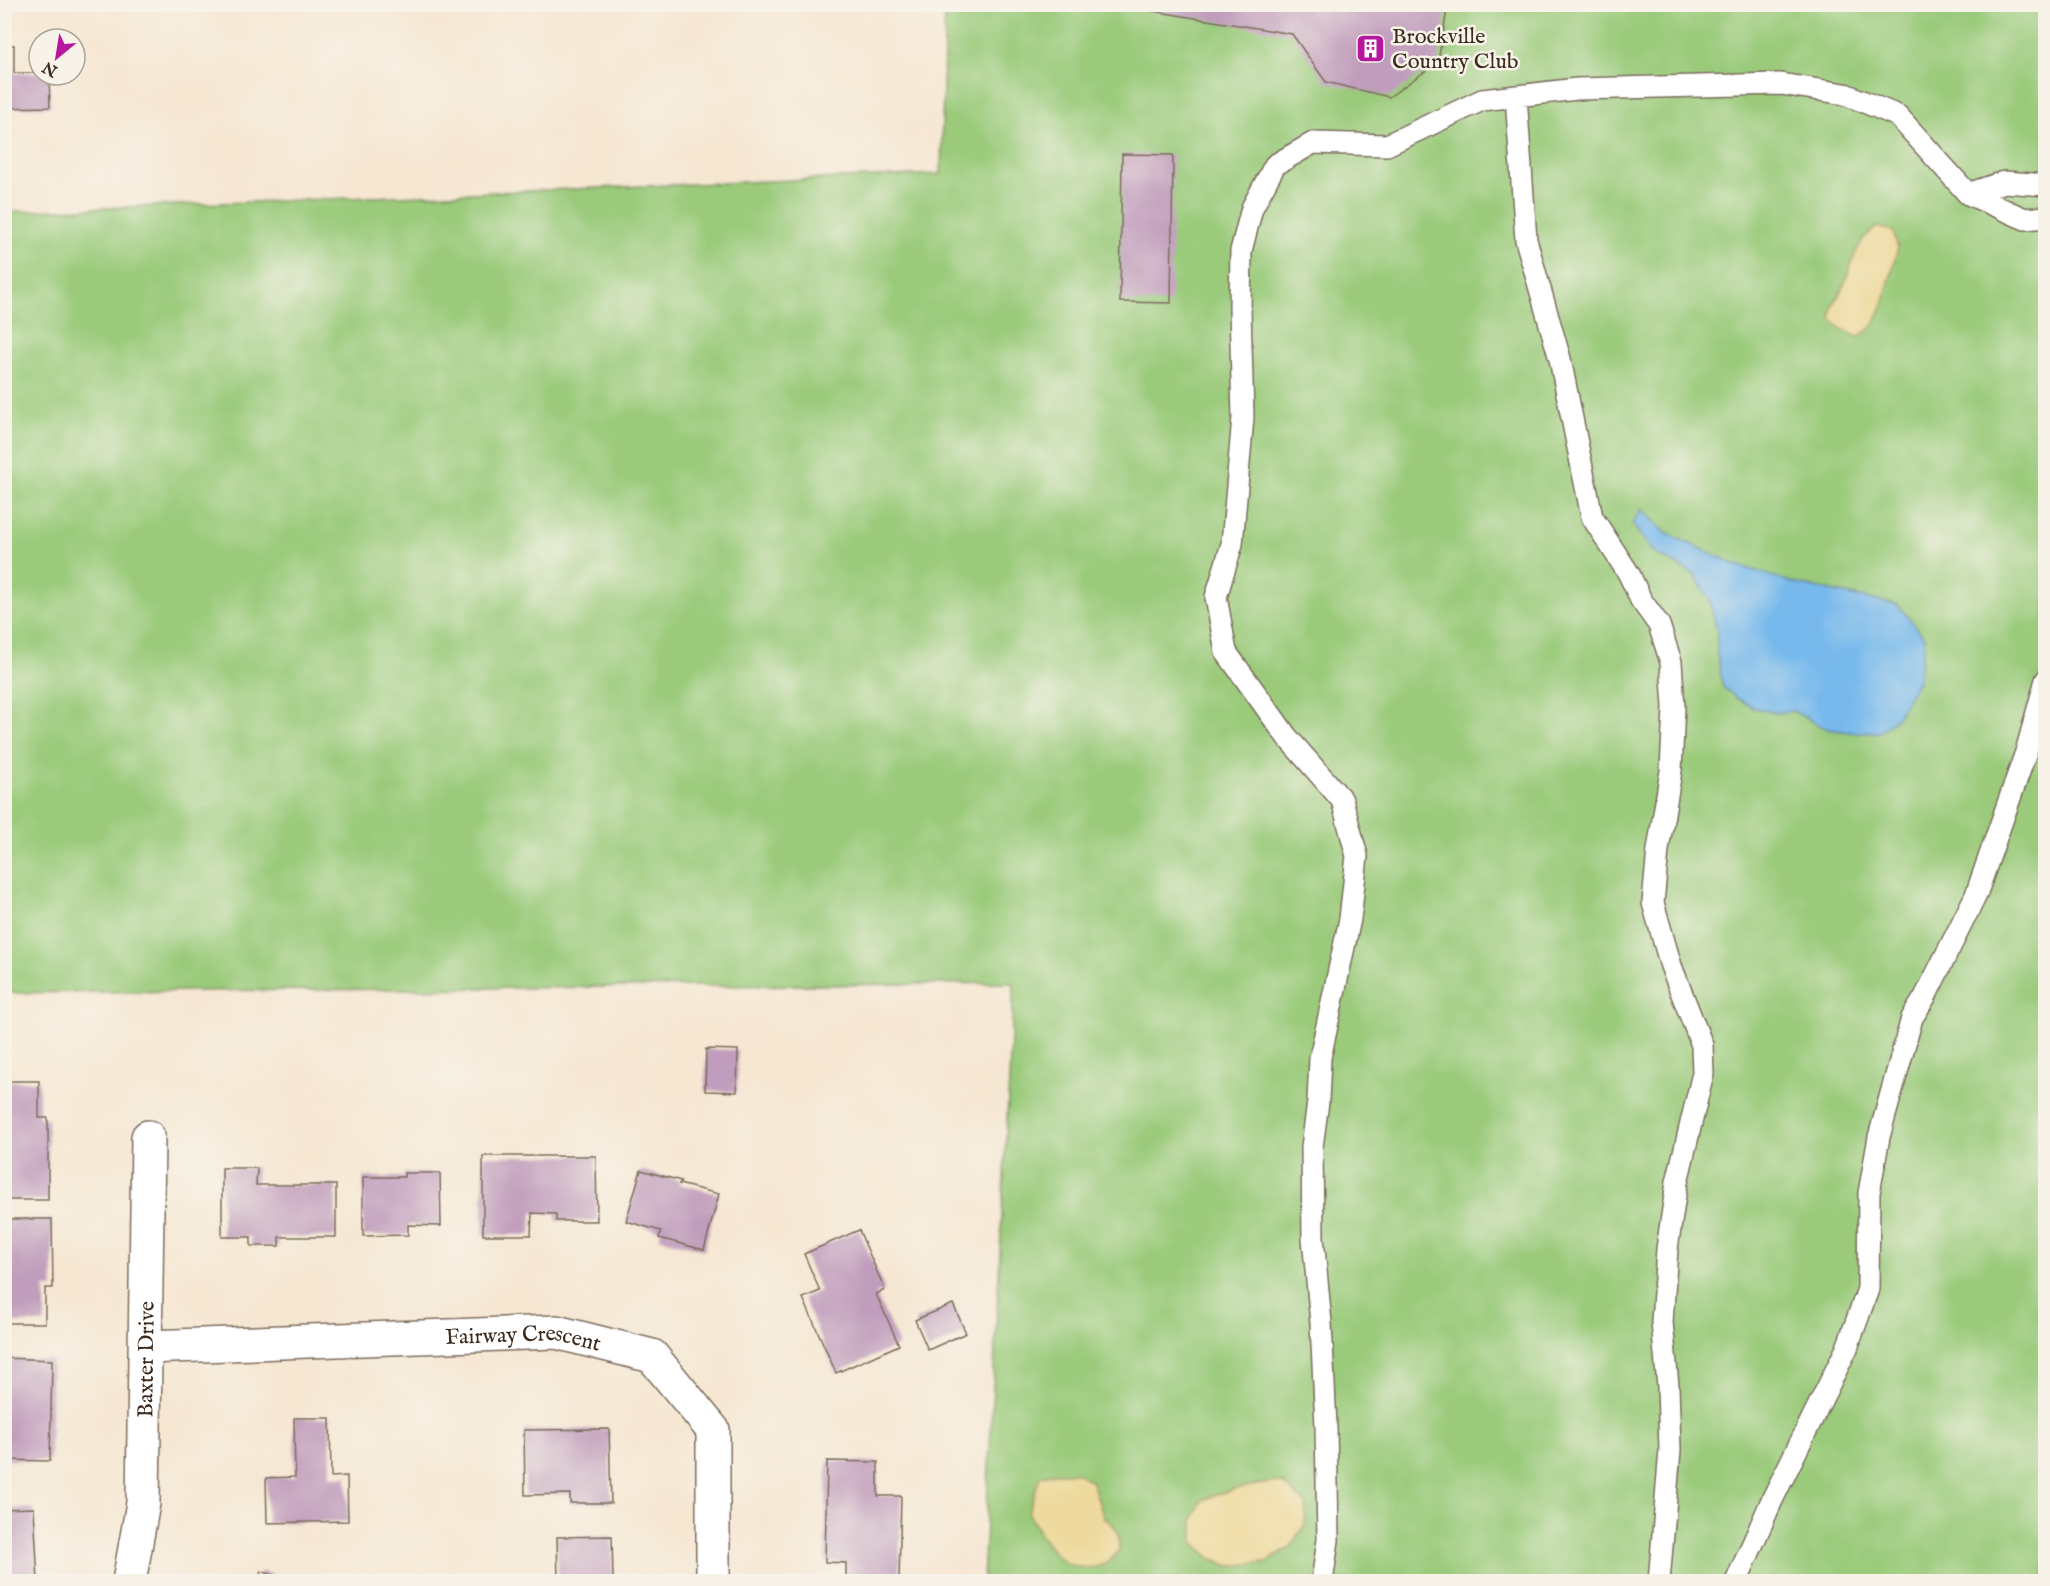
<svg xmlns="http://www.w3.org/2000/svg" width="2050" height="1586" font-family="'IM FELL English',serif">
	<rect width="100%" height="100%" fill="#f7f3e8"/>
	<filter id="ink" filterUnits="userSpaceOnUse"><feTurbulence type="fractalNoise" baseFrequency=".0167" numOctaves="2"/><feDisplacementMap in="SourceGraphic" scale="12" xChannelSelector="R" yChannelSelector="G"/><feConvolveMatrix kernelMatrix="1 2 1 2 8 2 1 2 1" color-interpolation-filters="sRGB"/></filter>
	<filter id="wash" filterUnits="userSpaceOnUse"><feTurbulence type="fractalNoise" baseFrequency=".008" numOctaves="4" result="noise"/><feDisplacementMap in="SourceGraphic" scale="24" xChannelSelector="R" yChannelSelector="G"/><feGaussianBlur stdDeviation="1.35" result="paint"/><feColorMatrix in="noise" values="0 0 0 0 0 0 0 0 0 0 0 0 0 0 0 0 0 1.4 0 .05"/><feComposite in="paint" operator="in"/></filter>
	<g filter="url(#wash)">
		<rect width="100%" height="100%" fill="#f6e7d3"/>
		<path fill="#9aca7a" stroke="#6a7a4c" stroke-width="1.5" d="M945 5H2045V1581H983L1014 983 5 993 4 212 941 174Z"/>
		<path fill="#eeda9e" stroke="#94825e" stroke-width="1.5" d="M1877 227 1893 231 1898 248 1883 304 1873 326 1858 337 1840 328 1831 318 1833 305 1843 288 1855 254 1864 238Z
			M1053 1473H1077L1092 1482 1104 1518C1119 1527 1119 1535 1119 1551 1116 1554 1113 1559 1109 1561 1095 1572 1068 1568 1057 1556 1045 1544 1036 1527 1028 1512L1040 1477Z
			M1281 1482 1306 1504 1305 1525 1289 1548 1266 1562 1229 1566 1211 1558 1193 1542V1519L1202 1500C1229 1489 1253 1484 1281 1482Z"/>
		<path fill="#77b9ec" stroke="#597285" stroke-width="1.5" d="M1642 509 1666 533 1737 565 1797 584 1898 605 1925 638 1918 681 1897 717 1880 732 1857 733 1827 729 1793 711 1776 713 1755 708 1738 699 1723 687 1717 655V630L1710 601 1694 574 1654 553 1632 524Z"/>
		<g id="blocks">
			<path fill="#c09dbc" d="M1110 4H1448L1438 62 1389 97 1326 82 1292 34Z
				M4 45H14V73H39V75H49L50 107 4 108Z
				M1122 154 1173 155 1171 303 1120 302Z
				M706 1049 738 1050 737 1092 705 1091Z
				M4 1081H39V1118H48V1200H4Z
				M483 1156H596L597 1221H556V1214L532 1213 531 1235H483Z
				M222 1168H257L256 1185H336V1237H279V1246H251V1237H222Z
				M641 1170 681 1181 679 1184 719 1194 704 1250 659 1238 661 1231 626 1221Z
				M404 1173H440L441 1226 408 1225V1235L363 1236V1177H404Z
				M4 1219H52L53 1288H45V1323H4Z
				M859 1230 885 1290 876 1294 899 1345 836 1373 803 1298 820 1291 804 1254Z
				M953 1304 966 1333 928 1350 915 1320Z
				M4 1358 52 1360 50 1461 4 1460Z
				M294 1418H330L331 1477 347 1476 348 1521 267 1523 266 1478 295 1477Z
				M609 1429 611 1503H570V1494L525 1495 524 1430Z
				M827 1461 878 1462V1496H901L899 1582H846V1563L825 1562Z
				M34 1508 38 1582H4V1509Z
				M612 1536 613 1579 604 1580V1582H558L557 1537Z
				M261 1571 292 1581V1582H258Z"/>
		</g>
	</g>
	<g filter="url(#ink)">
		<use href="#blocks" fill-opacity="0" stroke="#7c6c5d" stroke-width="1.5"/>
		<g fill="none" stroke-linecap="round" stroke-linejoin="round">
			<defs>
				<path id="lane" d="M1516 96 1526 240 1560 359 1592 517 1629 574 1641 600 1659 625 1671 662 1674 707 1671 771 1658 850 1653 903 1671 966 1702 1045 1703 1073 1677 1182 1667 1249 1662 1322 1668 1386 1670 1450 1659 1582
					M1968 194 2004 182 2046 185
					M1322 1582 1328 1540 1326 1426 1321 1323 1313 1238 1312 1147 1318 1102 1320 1058 1350 919 1357 856 1342 800 1287 737 1226 652 1216 597 1232 544 1243 417 1240 308 1241 251 1252 208 1275 165 1313 143 1387 145 1482 100 1577 89 1781 84 1845 94 1898 116 1968 194 2025 219 2046 217
					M1736 1582 1772 1500 1847 1348 1868 1289 1869 1193 1879 1137 1912 1018 1925 997 1976 895 2026 752 2046 680"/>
				<g id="street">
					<path id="s1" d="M146 1347 556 1332 652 1356 713 1430V1582"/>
					<path id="s2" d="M129 1582 143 1503 148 1137"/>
				</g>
			</defs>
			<use href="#lane" stroke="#7c6c5d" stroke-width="24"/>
			<use href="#street" stroke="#7c6c5d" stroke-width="36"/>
			<use href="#lane" stroke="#fff" stroke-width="21"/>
			<use href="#street" stroke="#fff" stroke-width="33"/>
		</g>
	</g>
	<defs>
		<symbol id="building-square" viewBox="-11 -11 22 22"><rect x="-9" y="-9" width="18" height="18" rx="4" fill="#b5179e" stroke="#f7f3e8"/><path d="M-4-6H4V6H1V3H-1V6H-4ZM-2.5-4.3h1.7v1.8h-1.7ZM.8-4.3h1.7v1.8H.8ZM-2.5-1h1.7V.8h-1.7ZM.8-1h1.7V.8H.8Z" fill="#fff"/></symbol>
	</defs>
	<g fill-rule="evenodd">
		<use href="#building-square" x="1354" y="32" width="33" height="33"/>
	</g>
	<g text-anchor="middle" stroke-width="5" stroke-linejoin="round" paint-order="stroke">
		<g font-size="22" fill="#3b2a1e" stroke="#f7f3e8" text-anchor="start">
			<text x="1392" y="43">Brockville<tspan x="1392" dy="25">Country Club</tspan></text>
		</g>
		<g font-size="22" fill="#3b2a1e" stroke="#f7f3e8">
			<text dy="8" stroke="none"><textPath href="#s1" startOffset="378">Fairway Crescent</textPath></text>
			<text dy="8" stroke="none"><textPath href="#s2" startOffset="224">Baxter Drive</textPath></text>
		</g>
	</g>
	<rect width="2050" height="1586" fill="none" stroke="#f7f3e8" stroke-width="24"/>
	<g transform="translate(57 57) rotate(210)"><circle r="28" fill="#f7f3e8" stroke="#aca397" stroke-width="1.5"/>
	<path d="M0-4.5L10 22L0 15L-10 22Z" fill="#b5179e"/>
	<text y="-9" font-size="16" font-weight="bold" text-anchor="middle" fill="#3b2a1e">N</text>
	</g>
</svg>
